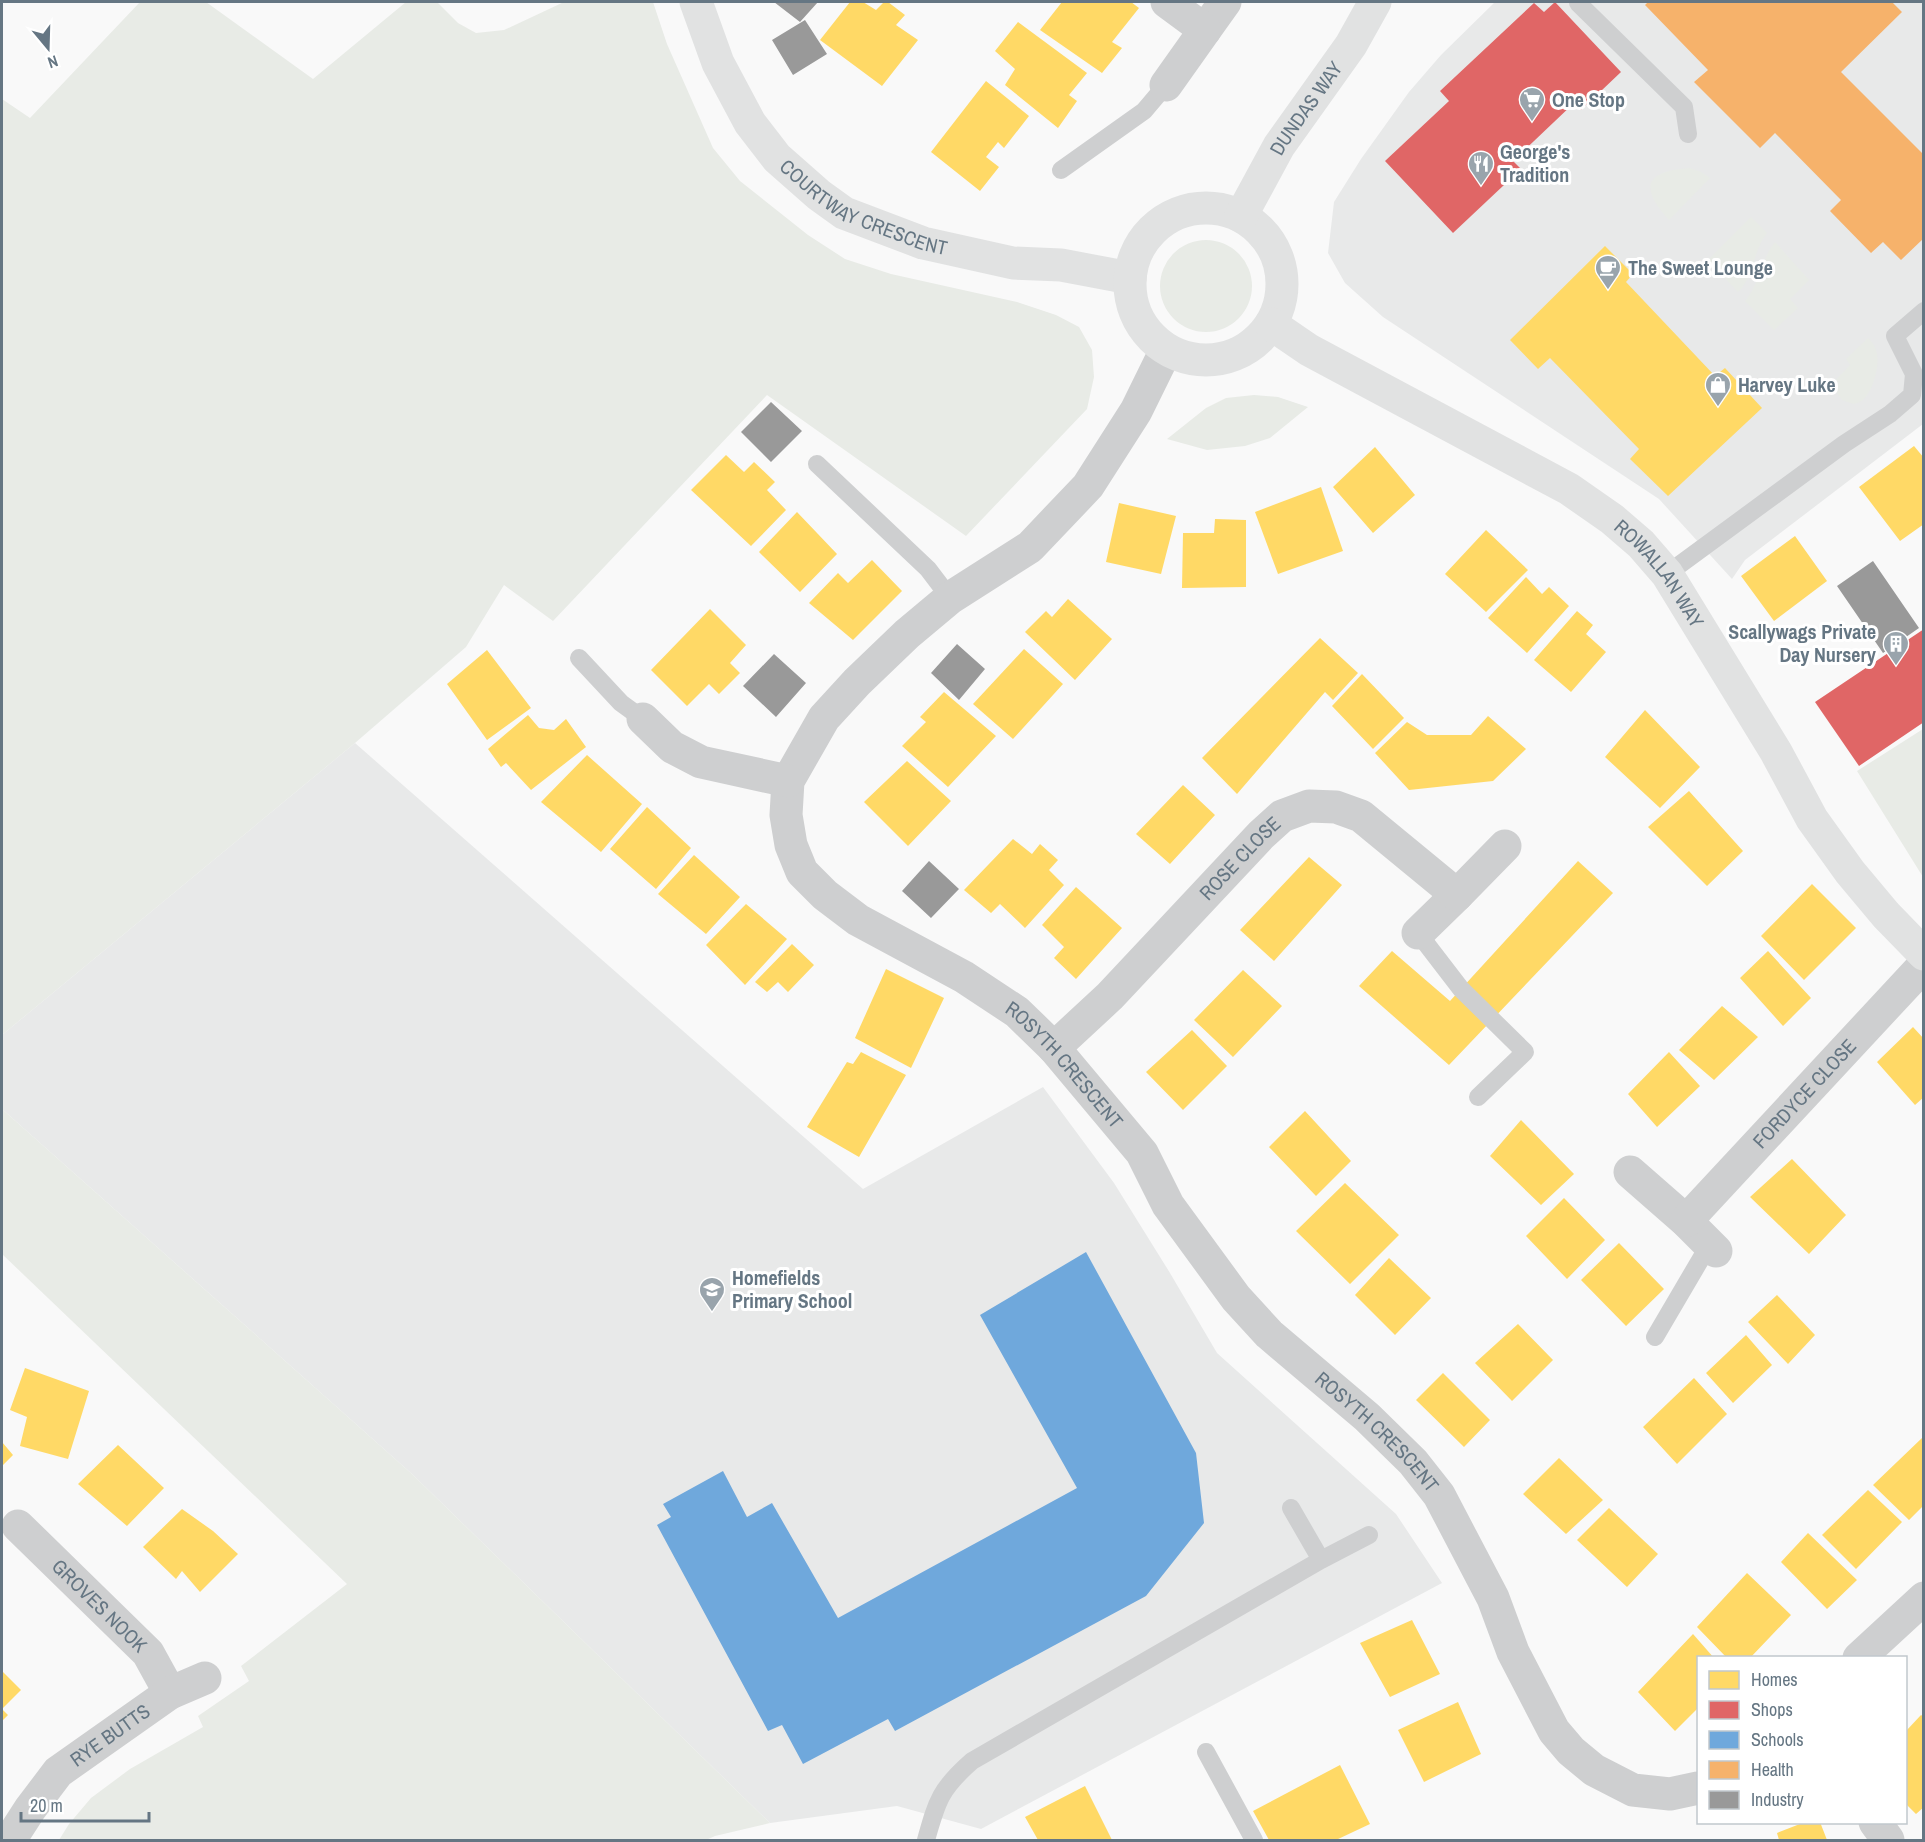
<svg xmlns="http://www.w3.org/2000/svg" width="1925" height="1842" font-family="'Archivo Narrow',sans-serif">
	<rect width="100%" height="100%" fill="#f9f9f9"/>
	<path fill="#e8e9e9" d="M1495 2H1923V424L1745 560 1732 579 1659 499 1383 317 1345 283 1328 253 1334 202 1361 159 1409 92 1441 55Z
		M355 743 863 1189 1043 1087 1114 1183 1170 1273 1217 1353 1396 1514 1442 1583 981 1829 897 1806 770 1823 412 1474 2 1109V1035Z"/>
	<path fill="#e8ebe6" d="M140 2H206L313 79 406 2H437L458 23 476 33 504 30 564 2H653L667 44 713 148 740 181 808 235 845 259 891 274 1017 302 1056 315 1079 327 1092 350 1094 377 1087 409 966 536 767 395 553 621 504 585 466 647 355 743 2 1035V99L30 118Z
		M1690 168 1701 172 1710 178 1669 220C1639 187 1645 171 1690 168Z
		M1751 217 1767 233C1753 250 1754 277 1738 292L1708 260Z
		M1160 286a46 46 0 1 1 92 0a46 46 0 1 1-92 0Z
		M1775 242 1809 280 1790 299 1798 308 1774 330 1745 301C1760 284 1761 259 1775 242Z
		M1868 338C1871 341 1875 346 1876 350 1881 363 1873 391 1863 400 1860 402 1857 403 1854 404L1842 400 1831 385 1850 365 1846 359Z
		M1254 395 1278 397 1308 407 1270 438 1245 446 1207 450 1167 439 1206 408 1226 398Z
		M1923 729V877L1857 771Z
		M2 1109 412 1474 770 1823 715 1836 706 1840H59L69 1824 91 1798 130 1769 203 1727 198 1716 249 1681 241 1666 347 1584 2 1254Z"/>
	<path fill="#ffd966" d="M850 2H863L876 10 884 2H888L905 15 896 25 918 40 882 86 820 40Z
		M1062 2H1131L1139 8 1112 42 1122 48 1102 73 1040 30Z
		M1018 22 1087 73 1069 95 1077 101 1058 128 1005 85 1015 69 995 51Z
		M986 81 1029 116 1004 148 998 142 986 157 999 167 980 191 931 152Z
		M1605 246 1633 274 1626 282 1715 376 1725 368 1762 408 1668 496 1630 459 1639 449 1550 358 1538 369 1510 340Z
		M1914 446 1924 458V524L1900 541 1859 487Z
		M1375 447 1415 495 1373 533 1333 487Z
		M726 455 744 472 754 462 775 482 767 490 786 510 751 546 691 490Z
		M1321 487 1343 551 1278 574 1255 512Z
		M1119 503 1176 516 1161 574 1106 562Z
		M797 512 837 554 800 592 759 552Z
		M1215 519 1246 520V587L1182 588 1183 533H1214Z
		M1486 530 1528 570 1486 612 1445 574Z
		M1795 536 1827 581 1774 621 1741 576Z
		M872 560 902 591 853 640 809 603 838 573 848 583Z
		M1526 577 1542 594 1549 587 1569 606 1527 653 1488 618Z
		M1068 599 1112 639 1075 680 1025 632 1046 611 1052 617Z
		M710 609 746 645 730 663 740 673 719 694 709 684 687 706 651 670Z
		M1577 611 1593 625 1586 634 1606 652 1571 692 1534 660Z
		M1320 638 1358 673 1333 700 1325 692 1237 794 1202 758Z
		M1024 649 1063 684 1013 739 973 704Z
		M487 650 531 708 487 740 447 684Z
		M1362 674 1404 718 1373 749 1332 706Z
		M944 692 996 736 948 787 902 746 926 722 920 717Z
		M1645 710 1700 767 1660 808 1605 757Z
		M528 715 539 728 554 730 566 719 586 747 531 790 506 763 501 767 488 749Z
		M1488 716 1526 749 1493 781 1409 790 1375 753 1407 722 1427 735H1471Z
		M587 755 642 804 601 852 541 802Z
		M907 761 951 801 908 846 864 802Z
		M1183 785 1215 815 1170 864 1136 834Z
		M1689 791 1743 851 1707 886 1648 827Z
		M647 807 691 848 656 889 610 849Z
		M1013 839 1032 854 1040 844 1058 860 1049 870 1064 885 1025 928 1000 904 991 913 964 890Z
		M694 855 740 897 706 934 658 894Z
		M1309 857 1342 885 1274 961 1240 930Z
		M1578 861 1613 893 1449 1065 1359 986 1392 951 1450 1001Z
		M1812 884 1856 928 1804 980 1761 936Z
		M1076 887 1122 928 1076 979 1054 958 1064 947 1042 925Z
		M746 904 787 939 745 985 706 945Z
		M792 944 814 965 788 992 778 982 767 992 755 982Z
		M1768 951 1811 998 1783 1026 1740 978Z
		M886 969 944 998 911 1068 855 1038Z
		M1243 970 1282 1006 1233 1057 1194 1020Z
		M1722 1006 1758 1037 1714 1080 1679 1050Z
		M1913 1027 1924 1039V1097L1915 1105 1877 1062Z
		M1192 1030 1227 1066 1183 1110 1146 1072Z
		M861 1052 906 1075 859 1157 807 1127 847 1062 853 1064Z
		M1669 1052 1700 1086 1657 1127 1628 1094Z
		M1305 1111 1351 1161 1316 1196 1269 1147Z
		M1521 1120 1574 1174 1541 1205 1490 1156Z
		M1792 1159 1846 1215 1809 1254 1750 1197Z
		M1345 1183 1399 1235 1350 1284 1296 1231Z
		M1564 1198 1605 1240 1567 1279 1526 1236Z
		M1619 1243 1664 1289 1626 1326 1581 1280Z
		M1389 1258 1431 1298 1395 1335 1355 1295Z
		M1777 1295 1815 1335 1788 1364 1748 1322Z
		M1518 1324 1553 1360 1512 1401 1475 1363Z
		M1746 1335 1772 1365 1733 1403 1706 1373Z
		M25 1368 89 1391 68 1459 20 1446 27 1417 10 1410Z
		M1443 1373 1490 1420 1464 1447 1416 1400Z
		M1694 1378 1727 1414 1677 1464 1643 1427Z
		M1922 1438 1924 1440V1505L1909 1520 1873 1485Z
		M2 1442 13 1455 2 1466Z
		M118 1445 164 1488 127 1526 78 1484Z
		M1559 1458 1603 1500 1566 1534 1523 1494Z
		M1868 1490 1902 1522 1856 1569 1822 1535Z
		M1609 1508 1658 1554 1627 1587 1577 1540Z
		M182 1509 213 1531 238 1554 200 1592 182 1571 176 1579 143 1547Z
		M1808 1533 1857 1580 1827 1609 1781 1562Z
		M1747 1573 1791 1615 1750 1658H1727L1697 1627Z
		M1412 1620 1440 1674 1390 1697 1360 1643Z
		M1693 1634 1714 1658H1698V1708L1675 1731 1638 1692Z
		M2 1671 21 1690 2 1709 8 1715 2 1721Z
		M1458 1702 1481 1754 1424 1782 1398 1730Z
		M1921 1715 1924 1717V1807L1916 1814 1906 1804V1731Z
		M1340 1765 1370 1824 1336 1840H1269L1253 1811Z
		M1085 1786 1112 1840H1038L1025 1817Z
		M1805 1822H1820L1827 1840H1779L1777 1833Z"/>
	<path fill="#e06666" d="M1555 2 1621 72 1581 110 1574 103 1513 161 1521 169 1453 233 1385 161 1449 101 1440 91 1534 3 1544 12Z
		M1924 629V722L1859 766 1815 702Z"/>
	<path fill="#6fa8dc" d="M1086 1252 1196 1453 1204 1523 1146 1596 895 1731 888 1719 803 1764 782 1725 768 1731 657 1525 671 1517 663 1504 723 1471 747 1517 772 1503 838 1618 1077 1488 980 1315Z"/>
	<path fill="#f6b26b" d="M1648 2H1892L1902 12 1841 72 1924 155V238L1901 260 1883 242 1871 253 1830 211 1841 200 1775 133 1760 148 1694 82 1708 70 1645 5Z"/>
	<path fill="#999" d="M774 2H818L800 22Z
		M805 20 827 54 793 75 772 40Z
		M771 402 802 431 771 462 741 432Z
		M1873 561 1919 628 1883 653 1837 586Z
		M957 644 985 669 959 700 931 673Z
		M774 654 806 683 776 717 743 686Z
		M929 861 959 889 931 918 902 891Z"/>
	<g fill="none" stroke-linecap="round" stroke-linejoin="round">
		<path stroke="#cecfd0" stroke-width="18" d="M1578 3 1684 107 1688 134
			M1061 170 1144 111 1166 85
			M817 464 928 569 950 598
			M1667 574 1844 444 1890 414 1912 395 1914 374 1895 336 1924 311
			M579 658 621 703 643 719
			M1418 933 1461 989 1525 1052 1478 1097
			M1655 1337 1709 1245
			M1291 1508 1321 1560
			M1206 1752 1254 1840
			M926 1840C937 1801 940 1789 972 1761L1321 1560 1369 1535"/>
		<g stroke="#cecfd0" stroke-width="33">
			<path d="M1205 30 1225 2"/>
			<path d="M1166 85 1205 30 1167 2"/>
			<path id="s1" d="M1166 350 1136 411 1088 486 1030 547 950 598 907 634 857 682 824 718 788 781 786 815 791 845 802 872 825 895 858 920 964 977 1017 1012 1054 1048 1142 1153 1168 1205 1236 1298 1269 1334 1367 1417 1413 1462 1439 1495 1493 1598 1513 1652 1554 1731 1571 1751 1594 1770 1633 1790 1670 1794 1698 1788"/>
			<path d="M643 719 672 747 701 762 788 781"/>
			<path d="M1418 933 1457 895"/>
			<path id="s2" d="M1054 1048 1110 996 1261 835 1282 816 1309 806 1336 807 1361 816 1457 895 1505 846"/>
			<path d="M1630 1172 1686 1221 1716 1251"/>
			<path id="s3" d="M1686 1221 1924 965"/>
			<path id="s4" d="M18 1526 148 1653 170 1693"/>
			<path d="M1859 1658 1924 1598"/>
			<path d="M1875 1822 1888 1840"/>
			<path id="s5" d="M10 1840 30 1809 58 1772 170 1693 205 1678"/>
		</g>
		<g stroke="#e1e2e2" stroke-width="33">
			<path id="s6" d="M696 2 718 63 750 123 777 158 819 195 844 213 923 243 1013 263 1061 265 1130 278"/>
			<circle cx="1206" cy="284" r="76"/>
			<path id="s7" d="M1241 216 1279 146 1351 45 1375 2"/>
			<path id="s8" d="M1271 324 1309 350 1569 489 1612 519 1641 544 1667 574 1776 752 1812 819 1850 872 1886 915 1924 954"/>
		</g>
	</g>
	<defs>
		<symbol id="supermarket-pin" viewBox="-11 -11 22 30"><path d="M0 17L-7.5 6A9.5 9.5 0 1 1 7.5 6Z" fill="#99a4ac" stroke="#fff"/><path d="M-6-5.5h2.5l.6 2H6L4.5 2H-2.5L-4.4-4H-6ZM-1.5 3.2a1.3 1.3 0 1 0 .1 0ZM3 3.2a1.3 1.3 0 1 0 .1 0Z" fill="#fff"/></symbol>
		<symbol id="restaurant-pin" viewBox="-11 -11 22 30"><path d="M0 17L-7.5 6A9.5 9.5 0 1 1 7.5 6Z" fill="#99a4ac" stroke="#fff"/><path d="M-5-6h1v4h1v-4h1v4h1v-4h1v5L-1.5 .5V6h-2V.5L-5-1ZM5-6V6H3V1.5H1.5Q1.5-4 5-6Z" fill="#fff"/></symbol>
		<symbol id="cafe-pin" viewBox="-11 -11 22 30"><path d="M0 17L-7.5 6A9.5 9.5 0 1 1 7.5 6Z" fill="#99a4ac" stroke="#fff"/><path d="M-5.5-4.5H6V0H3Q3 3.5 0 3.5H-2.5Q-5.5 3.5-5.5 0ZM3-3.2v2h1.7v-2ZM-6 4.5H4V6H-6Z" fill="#fff"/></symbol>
		<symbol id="shop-pin" viewBox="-11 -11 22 30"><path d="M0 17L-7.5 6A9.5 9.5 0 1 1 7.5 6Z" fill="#99a4ac" stroke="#fff"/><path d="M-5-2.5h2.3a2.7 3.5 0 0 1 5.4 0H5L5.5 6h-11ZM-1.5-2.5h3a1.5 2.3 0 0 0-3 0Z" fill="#fff"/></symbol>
		<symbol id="building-pin" viewBox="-11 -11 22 30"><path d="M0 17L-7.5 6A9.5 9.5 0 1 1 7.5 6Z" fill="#99a4ac" stroke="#fff"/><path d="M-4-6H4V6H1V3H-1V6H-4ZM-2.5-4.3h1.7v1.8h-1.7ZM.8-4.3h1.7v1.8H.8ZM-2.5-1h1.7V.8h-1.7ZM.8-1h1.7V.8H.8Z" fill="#fff"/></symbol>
		<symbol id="school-pin" viewBox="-11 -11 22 30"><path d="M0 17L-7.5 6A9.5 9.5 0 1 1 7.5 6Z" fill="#99a4ac" stroke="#fff"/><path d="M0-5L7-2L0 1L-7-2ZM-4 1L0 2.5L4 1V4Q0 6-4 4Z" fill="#fff"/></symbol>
	</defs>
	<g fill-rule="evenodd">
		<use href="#supermarket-pin" x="1517" y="85" width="30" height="40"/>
		<use href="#restaurant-pin" x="1466" y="149" width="30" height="40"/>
		<use href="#cafe-pin" x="1593" y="253" width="30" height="40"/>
		<use href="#shop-pin" x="1703" y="370" width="30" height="40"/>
		<use href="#building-pin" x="1881" y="629" width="30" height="40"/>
		<use href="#school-pin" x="697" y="1275" width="30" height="40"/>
	</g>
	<g text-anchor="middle" stroke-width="6" stroke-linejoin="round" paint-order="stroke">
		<g font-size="20" font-weight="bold" fill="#657683" stroke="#fff" text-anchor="start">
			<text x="1552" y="107">One Stop</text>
			<text x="1500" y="159">George's<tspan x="1500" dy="23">Tradition</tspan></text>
			<text x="1628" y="275">The Sweet Lounge</text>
			<text x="1738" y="392">Harvey Luke</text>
			<text x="1876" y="639" text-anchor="end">Scallywags Private<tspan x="1876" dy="23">Day Nursery</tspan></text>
			<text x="732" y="1285">Homefields<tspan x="732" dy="23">Primary School</tspan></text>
		</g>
		<g font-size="20" fill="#657683" stroke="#fff">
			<text dy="7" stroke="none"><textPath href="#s7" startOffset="126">DUNDAS WAY</textPath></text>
			<text dy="7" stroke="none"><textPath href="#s6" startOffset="279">COURTWAY CRESCENT</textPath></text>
			<text dy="7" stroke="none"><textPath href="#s8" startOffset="466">ROWALLAN WAY</textPath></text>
			<text dy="7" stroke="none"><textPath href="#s2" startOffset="266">ROSE CLOSE</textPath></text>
			<text dy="7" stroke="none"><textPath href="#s1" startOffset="1005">ROSYTH CRESCENT</textPath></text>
			<text dy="7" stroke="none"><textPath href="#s3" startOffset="174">FORDYCE CLOSE</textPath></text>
			<text dy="7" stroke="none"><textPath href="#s1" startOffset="1491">ROSYTH CRESCENT</textPath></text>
			<text dy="7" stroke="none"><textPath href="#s4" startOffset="114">GROVES NOOK</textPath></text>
			<text dy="7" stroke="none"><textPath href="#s5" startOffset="147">RYE BUTTS</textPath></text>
		</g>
	</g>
	<rect width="1925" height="1842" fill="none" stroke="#657683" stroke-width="6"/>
	<rect x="1697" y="1656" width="210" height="168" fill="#ffffff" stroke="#c1c8cd" stroke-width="1.5"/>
	<rect x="1709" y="1671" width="30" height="18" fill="#ffd966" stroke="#c1c8cd" stroke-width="1.5"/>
	<text x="1751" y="1686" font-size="18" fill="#657683">Homes</text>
	<rect x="1709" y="1701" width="30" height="18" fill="#e06666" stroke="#c1c8cd" stroke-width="1.5"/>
	<text x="1751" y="1716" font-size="18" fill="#657683">Shops</text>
	<rect x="1709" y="1731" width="30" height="18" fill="#6fa8dc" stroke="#c1c8cd" stroke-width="1.5"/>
	<text x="1751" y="1746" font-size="18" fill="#657683">Schools</text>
	<rect x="1709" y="1761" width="30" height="18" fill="#f6b26b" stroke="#c1c8cd" stroke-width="1.5"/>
	<text x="1751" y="1776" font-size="18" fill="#657683">Health</text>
	<rect x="1709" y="1791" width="30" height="18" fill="#999999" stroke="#c1c8cd" stroke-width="1.5"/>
	<text x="1751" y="1806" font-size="18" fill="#657683">Industry</text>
	<g transform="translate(48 48) rotate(161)" stroke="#ffffff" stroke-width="4.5" paint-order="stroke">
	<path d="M0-4.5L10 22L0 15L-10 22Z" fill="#657683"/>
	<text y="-9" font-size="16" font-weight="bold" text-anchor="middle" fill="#657683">N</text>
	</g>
	<path d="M21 1812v9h128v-9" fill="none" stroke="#657683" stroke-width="3"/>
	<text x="30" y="1812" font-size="18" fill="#657683" stroke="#ffffff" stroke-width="4.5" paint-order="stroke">20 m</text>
</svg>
